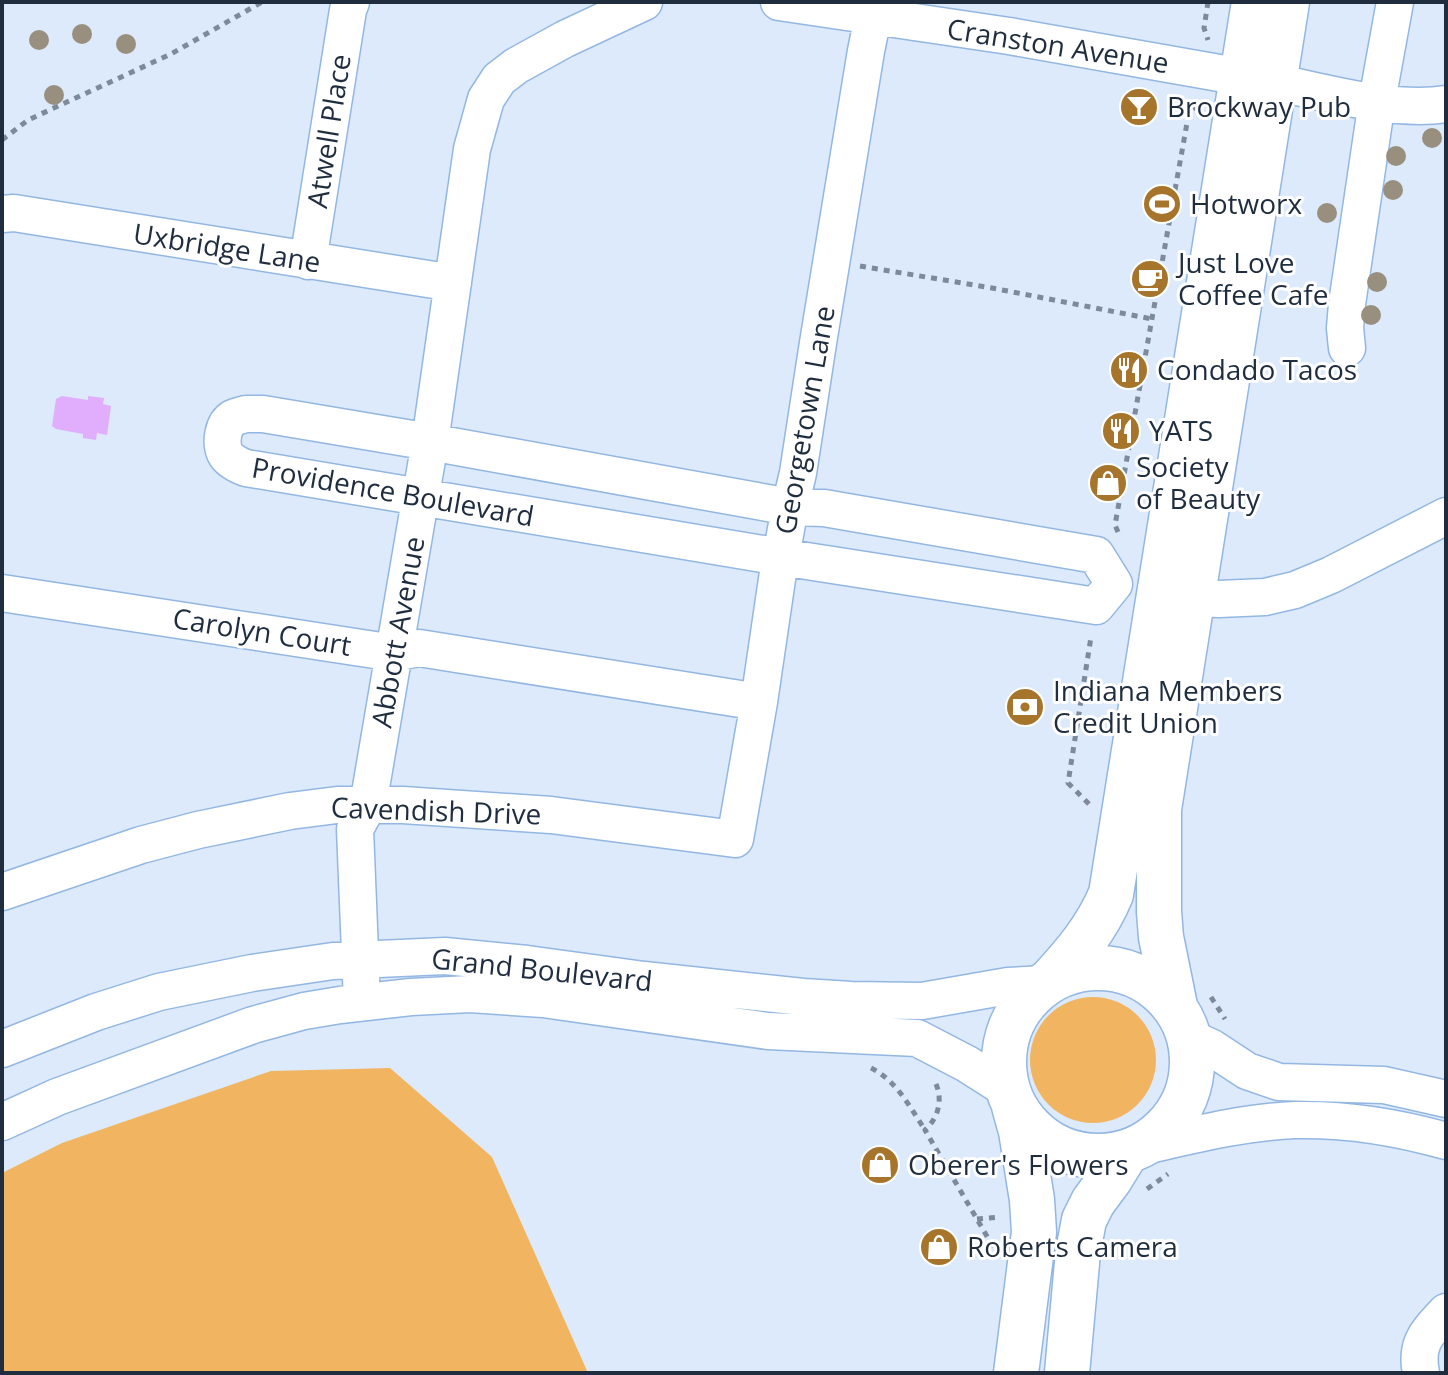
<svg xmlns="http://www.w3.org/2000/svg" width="1448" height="1375" font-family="'Open Sans',sans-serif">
	<rect width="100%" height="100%" fill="#dceafc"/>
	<path fill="#f1b561" d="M1030 1060a63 63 0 1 1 126 0a63 63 0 1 1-126 0Z
		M390 1068 492 1157 588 1373H2V1173L62 1143 271 1071Z"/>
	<path fill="#e1adfd" d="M62 396 88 400V396L104 398 103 404 111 406 107 435 97 433 96 440 83 438V434L56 429 52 426 56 399Z"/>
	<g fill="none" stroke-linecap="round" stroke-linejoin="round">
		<defs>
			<path id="minor" d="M779 2 1009 36 1242 77
				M1275 82C1326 93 1395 112 1446 104
				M2 214 14 213 453 283
				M308 261 348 10 351 2
				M1347 348 1345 328 1347 304 1377 101 1395 2
				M246 414H263L430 442 790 507 824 508 1096 555 1114 584 1096 606 781 557 246 468C238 465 229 461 225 453 220 442 223 424 233 418 237 416 242 415 246 414Z
				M2 593 394 653 419 648 759 702
				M1193 598 1219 599 1265 597 1295 590 1331 575 1446 516
				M2 892 141 845 198 830 290 811 337 805H403L551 815 735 839 759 702 777 579 790 507 798 473 818 343 866 51 876 2
				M362 1002 355 829 368 805 430 442 472 149 486 99 499 79 516 66 565 39 644 2
				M1190 1038 1212 1048 1247 1071 1279 1082 1384 1085 1446 1099
				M2 1049 96 1012 159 992 252 973 333 961 445 956 527 964 644 980 803 997 851 1000 922 1001 1008 986 1045 984
				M2 1122 57 1097 253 1025 304 1011 340 1005 411 997 470 994 543 999 768 1031 917 1038 967 1064 1008 1090
				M1144 1146C1193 1135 1244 1122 1295 1120 1346 1119 1397 1127 1446 1141
				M1421 1373C1415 1343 1427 1333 1446 1312"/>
			<path id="major" d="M1004 1062a94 94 0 1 1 188 0a94 94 0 1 1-188 0Z
				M1050 981C1075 954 1097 928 1111 894L1254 2
				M1175 1006 1161 937 1159 912V809L1287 2
				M1014 1106 1021 1131 1032 1200 1034 1232 1016 1373
				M1067 1373 1078 1252 1084 1220 1093 1202 1110 1179 1126 1153"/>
		</defs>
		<use href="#minor" stroke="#93b7e2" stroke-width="39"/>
		<use href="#major" stroke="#93b7e2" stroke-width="47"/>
		<path stroke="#7c8a9c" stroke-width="5" stroke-dasharray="6 6" stroke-linecap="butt" d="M1208 2 1204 28 1208 40
			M2 140 28 120 171 54 262 2
			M860 266 992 288 1152 319
			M1118 532 1115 525 1189 112 1201 103
			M1089 804 1068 783 1091 637
			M1211 997 1225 1019
			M871 1068C896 1080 910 1107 925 1130
			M936 1084C943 1101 938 1118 925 1130L995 1250
			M1147 1189 1168 1174
			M977 1219 1000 1217"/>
		<use href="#minor" stroke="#fff" stroke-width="36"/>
		<use href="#major" stroke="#fff" stroke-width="44"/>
	</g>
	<g fill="#998f7e">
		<circle cx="82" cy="34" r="10"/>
		<circle cx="39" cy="40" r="10"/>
		<circle cx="126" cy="44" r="10"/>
		<circle cx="54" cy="95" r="10"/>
		<circle cx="1432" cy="138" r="10"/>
		<circle cx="1396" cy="156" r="10"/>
		<circle cx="1393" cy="190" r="10"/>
		<circle cx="1327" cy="213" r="10"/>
		<circle cx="1377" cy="282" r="10"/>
		<circle cx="1371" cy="315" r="10"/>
	</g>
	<defs>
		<symbol id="bar-disc" viewBox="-11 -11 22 22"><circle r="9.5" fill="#a6752b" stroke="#fff"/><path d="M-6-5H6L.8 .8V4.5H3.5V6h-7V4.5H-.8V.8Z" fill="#fff"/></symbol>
		<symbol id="stadium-disc" viewBox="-11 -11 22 22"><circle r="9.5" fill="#a6752b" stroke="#fff"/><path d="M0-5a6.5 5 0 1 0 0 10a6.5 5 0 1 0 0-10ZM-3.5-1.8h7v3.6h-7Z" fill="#fff"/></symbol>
		<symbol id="cafe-disc" viewBox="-11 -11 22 22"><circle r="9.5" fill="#a6752b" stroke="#fff"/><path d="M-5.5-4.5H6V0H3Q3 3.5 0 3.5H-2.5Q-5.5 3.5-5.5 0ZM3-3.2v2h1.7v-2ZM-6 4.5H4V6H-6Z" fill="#fff"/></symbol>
		<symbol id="restaurant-disc" viewBox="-11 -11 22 22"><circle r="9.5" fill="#a6752b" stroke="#fff"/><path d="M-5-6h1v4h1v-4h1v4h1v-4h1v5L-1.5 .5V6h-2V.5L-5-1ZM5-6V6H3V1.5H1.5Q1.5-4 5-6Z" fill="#fff"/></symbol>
		<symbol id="shop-disc" viewBox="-11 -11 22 22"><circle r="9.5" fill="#a6752b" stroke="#fff"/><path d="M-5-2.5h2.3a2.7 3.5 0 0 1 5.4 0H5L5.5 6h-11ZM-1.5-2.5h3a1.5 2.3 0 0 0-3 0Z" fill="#fff"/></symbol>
		<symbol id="bank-disc" viewBox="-11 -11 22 22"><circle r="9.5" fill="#a6752b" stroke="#fff"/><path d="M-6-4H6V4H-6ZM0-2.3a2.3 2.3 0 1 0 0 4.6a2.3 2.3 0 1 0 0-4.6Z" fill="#fff"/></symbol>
	</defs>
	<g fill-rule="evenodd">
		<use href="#bar-disc" x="1117" y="85" width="44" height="44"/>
		<use href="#stadium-disc" x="1140" y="182" width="44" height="44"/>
		<use href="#cafe-disc" x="1128" y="257" width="44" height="44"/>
		<use href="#restaurant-disc" x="1107" y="348" width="44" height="44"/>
		<use href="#restaurant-disc" x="1099" y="409" width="44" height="44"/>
		<use href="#shop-disc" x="1086" y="461" width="44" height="44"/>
		<use href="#bank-disc" x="1003" y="685" width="44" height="44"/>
		<use href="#shop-disc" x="858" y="1143" width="44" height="44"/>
		<use href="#shop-disc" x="917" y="1225" width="44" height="44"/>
	</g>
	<g text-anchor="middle" stroke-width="6" stroke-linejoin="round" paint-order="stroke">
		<g font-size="28" fill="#1f2d3e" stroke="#fff">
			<text transform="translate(1058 46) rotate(9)" y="10">Cranston Avenue</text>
			<text transform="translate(329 131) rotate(-81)" y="10">Atwell Place</text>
			<text transform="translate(227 248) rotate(9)" y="10">Uxbridge Lane</text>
			<text transform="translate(805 420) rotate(-80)" y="10">Georgetown Lane</text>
			<text transform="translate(393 492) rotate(10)" y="10">Providence Boulevard</text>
			<text transform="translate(262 632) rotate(9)" y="10">Carolyn Court</text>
			<text transform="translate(398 632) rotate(-80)" y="10">Abbott Avenue</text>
			<text transform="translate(436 811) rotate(2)" y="10">Cavendish Drive</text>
			<text transform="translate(542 970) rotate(6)" y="10">Grand Boulevard</text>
		</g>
		<g font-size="28" fill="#1f2d3e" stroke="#fff" text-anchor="start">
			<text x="1167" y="117">Brockway Pub</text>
			<text x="1190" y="214">Hotworx</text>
			<text x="1178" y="273">Just Love<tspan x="1178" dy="32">Coffee Cafe</tspan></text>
			<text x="1157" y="380">Condado Tacos</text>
			<text x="1149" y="441">YATS</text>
			<text x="1136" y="477">Society<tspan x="1136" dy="32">of Beauty</tspan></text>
			<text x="1053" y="701">Indiana Members<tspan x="1053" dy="32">Credit Union</tspan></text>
			<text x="908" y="1175">Oberer's Flowers</text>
			<text x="967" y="1257">Roberts Camera</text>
		</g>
	</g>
	<rect width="1448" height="1375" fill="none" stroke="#1f2d3e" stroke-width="8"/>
</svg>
